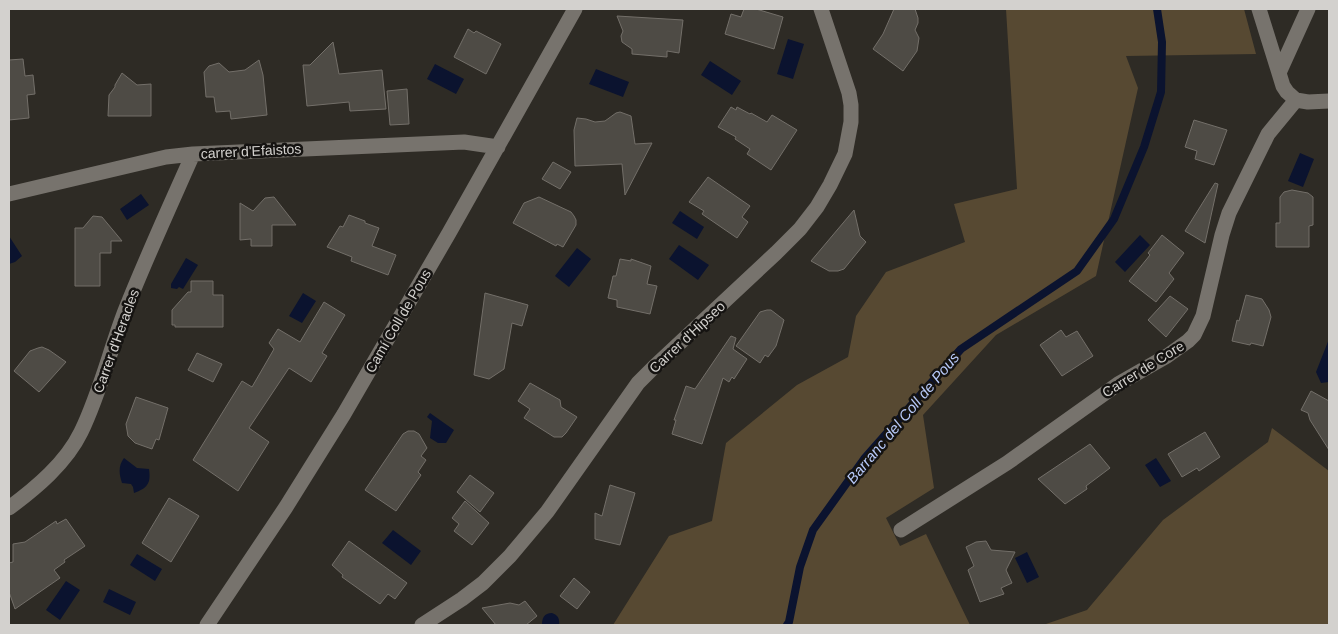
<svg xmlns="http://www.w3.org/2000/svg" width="1338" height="634" font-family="Helvetica,sans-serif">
	<rect width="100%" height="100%" fill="#2e2b25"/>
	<path fill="#574932" d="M1006 9H1244L1256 54 1126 56 1138 88 1096 276 996 335 923 415 934 488 886 518 900 546 926 534 970 625H613L669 536 712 521 726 443 797 385 848 357 856 316 886 272 965 242 954 204 1017 189Z
		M1272 428 1329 471V625H1043L1087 610 1163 520 1268 442Z"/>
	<path fill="#0b132f" d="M788 39 804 44 793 79 777 74Z
		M710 61 741 81 732 95 701 75Z
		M435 64 464 79 456 94 427 79Z
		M596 69 629 82 623 97 589 84Z
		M1300 153 1314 159 1303 187 1288 181Z
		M141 194 149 205 127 220 120 209Z
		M680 211 704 227 697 239 672 223Z
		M1140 235 1150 245 1125 272 1115 262Z
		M9 236 22 256 15 262 9 264Z
		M679 245 709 265 698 280 669 259Z
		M577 248 591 259 569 287 555 276Z
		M186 258 198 265 183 289 179 287 177 289 171 288V284Z
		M303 293 316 301 302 323 289 316Z
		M1329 339V382L1321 383 1316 372Z
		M430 413 454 430 446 443H438L430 438 432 421 427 417Z
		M124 458 137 468 149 469C151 483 148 488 134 493L133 487 131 484 122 483C119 474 118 466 124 458Z
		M1156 458 1171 481 1160 487 1145 465Z
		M393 530 421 551 411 565 382 543Z
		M1027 552 1039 577 1027 583 1015 558Z
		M137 554 162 569 155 581 130 565Z
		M66 581 80 590 60 620 46 610Z
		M109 589 136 602 130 615 103 602Z
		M552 613C558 615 560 619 559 625H542C542 618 544 613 552 613Z"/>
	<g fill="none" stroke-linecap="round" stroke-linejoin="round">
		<path stroke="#0b132f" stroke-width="8" d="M787 625 789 622 800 567 813 530 864 459 961 349 1077 271 1114 219 1144 147 1161 92 1162 42 1157 9"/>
	</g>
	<path fill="#4e4b45" stroke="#736f69" d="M744 9H756L783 17 774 49 725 34 731 14 741 17Z
		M894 9H915L918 18V23L915 30 919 38 917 51 903 71 873 49 883 34Z
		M617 16 683 20 679 53 667 51V57L632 54V49L622 42 621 36 623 31Z
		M468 29 474 33 476 31 501 44 486 74 454 57Z
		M333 42 339 74 382 70 386 109 350 111 349 102 307 106 303 65H310Z
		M23 59 25 76 33 75 35 94 27 95 29 118 9 120V60Z
		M259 60 263 75 267 115 231 119 230 111 216 112 214 97H206L204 72 209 66 219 63 229 72 245 70Z
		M122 73 137 85 151 84V116H108L109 95 115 87V85Z
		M407 89 409 124 390 125 387 91Z
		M731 107 736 110 737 107 750 114 751 113 767 122 772 115 797 130 771 170 747 154 750 149 735 139 736 137 718 127Z
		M620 112 631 116 635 144 652 143 625 195 622 164 575 166 574 130 577 118 586 119 595 122 605 121 616 113Z
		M1194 120 1227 130 1214 165 1195 159 1197 151 1185 147Z
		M553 162 571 172 560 189 542 179Z
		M708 177 750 206 742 217 748 222 737 238 702 214 704 211 689 202Z
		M1215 183 1218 184 1205 243 1185 231Z
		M1292 190 1308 193 1313 197V225L1309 226V247H1276V223H1280V197L1284 192Z
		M274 197 296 225H272V246H251V239L240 240V203L253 211 265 198Z
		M539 197 571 212 574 216 576 220V225L563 247 557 244 556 246 513 223 524 203Z
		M854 210 860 236 866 242 844 269 838 271H829L811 261Z
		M349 215 365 221V223L379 228 372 246 396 255 388 275 351 261 352 257 327 247 340 226 343 227Z
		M93 216 102 217 122 241H111V253H100V286H75V228H83Z
		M1162 235 1184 253 1169 273 1174 279 1156 302 1129 281 1150 255 1148 253Z
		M620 259 631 261V259L651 266 647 284 657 286 650 314 617 307V300L608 298 613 276H616Z
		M191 281H213V295H223V327H175V325H172V310L188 292H191Z
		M485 293 528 305 522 326 512 323 504 369 489 379 474 375Z
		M1246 295 1262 299 1269 310 1271 317 1263 346 1251 343 1250 345 1232 341 1237 320 1239 321Z
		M1170 296 1188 309 1166 337 1148 320Z
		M324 302 345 315 322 353 327 356 311 382 289 368 249 428 269 442 238 491 193 460 242 381 252 387 274 349 269 343 278 329 300 342Z
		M767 310H771L784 320 776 346 768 357 765 355 760 363 736 346 760 312Z
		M1061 330 1066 337 1077 331 1093 356 1062 376 1040 345Z
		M731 336 736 338 733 349 747 359 734 379 732 377 729 382 723 378 702 444 672 434 676 420H674L686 386 695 389Z
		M42 347 49 350 66 362 39 392 14 371 30 351 38 348Z
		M197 353 222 364 213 382 188 370Z
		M530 383 560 400 561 407 577 417 566 433 562 437H554L524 418 530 409 518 401Z
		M1311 391 1329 401V450L1310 420 1308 413 1301 410Z
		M136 397 168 408 159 440 156 439 152 449 135 443 128 436 126 424Z
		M408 431H414L419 434 427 448 421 456 426 460 418 472 421 475 396 511 365 490 403 434Z
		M1205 432 1220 457 1199 471 1197 468 1182 477 1168 454Z
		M1090 444 1110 468 1086 486 1087 489 1065 504 1038 479Z
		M470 475 494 493 480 512 457 492Z
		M610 485 635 493 620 545 595 539V513L602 516Z
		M169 498 199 516 171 562 142 543Z
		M465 501 489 523 472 545 454 531 459 524 452 518Z
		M66 519 85 546 64 560 65 562 54 570 60 578 15 609 9 592V563L13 562V544L25 542 56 521 57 524Z
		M349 541 407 583 395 599 388 594 380 604 342 577 343 575 332 565Z
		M986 541 991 550 1015 552 1006 570 1012 583 1001 588 1004 594 980 602 968 570 974 566 966 547 976 542Z
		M574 578 590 592 577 609 560 596Z
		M525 601 537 616 526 625H496L482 608 510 603 519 605Z"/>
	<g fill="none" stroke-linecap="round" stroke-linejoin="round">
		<path stroke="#77736d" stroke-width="15" d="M1259 9 1279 73 1283 86 1287 92 1296 100 1308 102 1329 101
			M1279 73 1308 9
			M9 194 166 157 193 154 464 142 498 147
			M9 508C36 488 66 463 81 432 100 393 110 350 125 311 146 258 170 206 193 154
			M901 530 1007 463 1118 384 1167 356 1188 341 1194 335 1203 316 1222 235 1229 213 1268 134 1296 100
			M207 625 286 507 344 414 449 233 575 9
			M422 625 462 599 483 583 510 556 547 512 638 383 654 367 776 253 800 229 817 207 830 185 845 154 851 122V105L849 93 821 9"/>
	</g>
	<g text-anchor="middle" stroke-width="5" stroke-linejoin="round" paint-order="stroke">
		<g font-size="14" fill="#d3d1ce" stroke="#151311">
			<text transform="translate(251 151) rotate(-3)" y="5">carrer d'Efaistos</text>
			<text transform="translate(398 321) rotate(-60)" y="5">Camí Coll de Pous</text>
			<text transform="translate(687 337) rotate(-43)" y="5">Carrer d'Hipseo</text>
			<text transform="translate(116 341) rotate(-70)" y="5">Carrer d'Heracles</text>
			<text transform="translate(1143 369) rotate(-32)" y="5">Carrer de Core</text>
		</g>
		<g font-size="15" font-style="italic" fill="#b7c9f8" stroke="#151311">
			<text transform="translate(903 418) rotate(-50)" y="5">Barranc del Coll de Pous</text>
		</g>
	</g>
	<rect width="1338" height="634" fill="none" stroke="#d3d1ce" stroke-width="20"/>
</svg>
